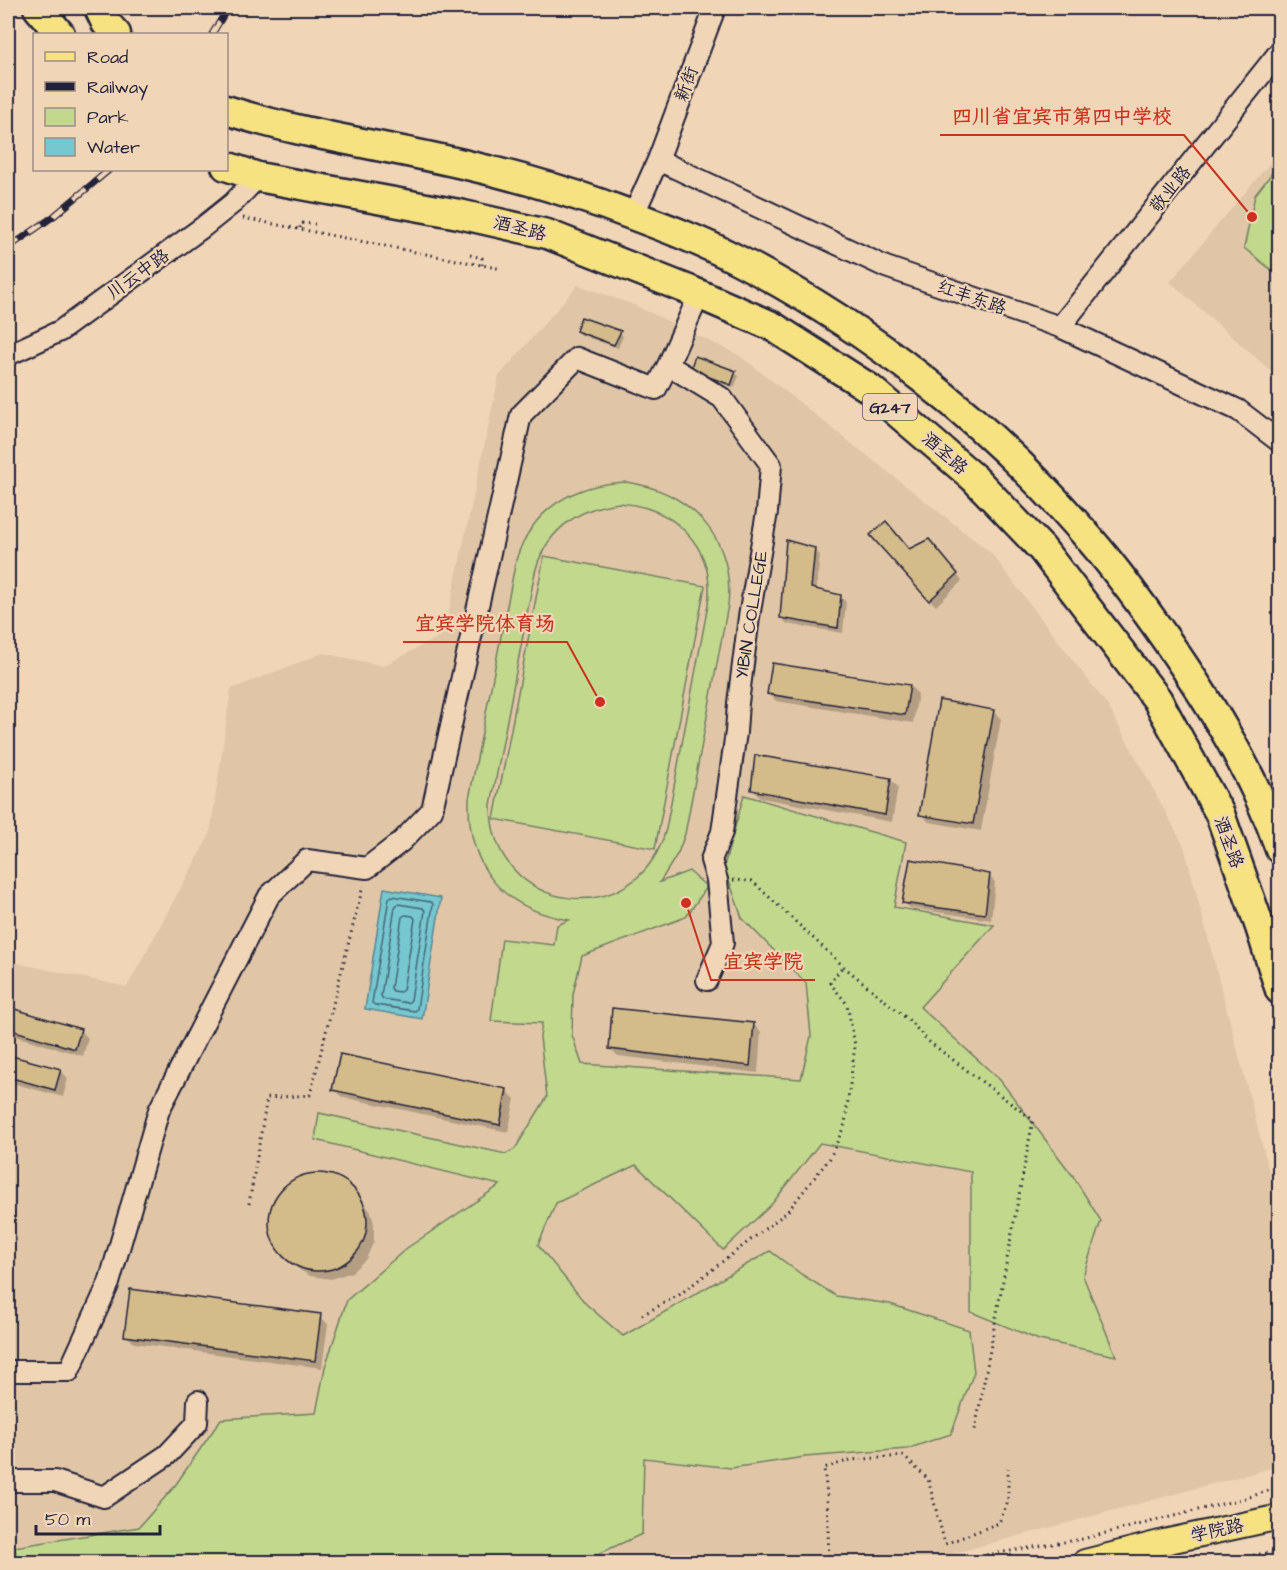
<svg xmlns="http://www.w3.org/2000/svg" width="1287" height="1570" font-family="'Architects Daughter','LXGW WenKai TC',sans-serif">
	<rect width="100%" height="100%" fill="#f1d5b7"/>
	<filter id="ink" filterUnits="userSpaceOnUse"><feTurbulence type="fractalNoise" baseFrequency=".0167" numOctaves="2"/><feDisplacementMap in="SourceGraphic" scale="12" xChannelSelector="R" yChannelSelector="G"/><feConvolveMatrix kernelMatrix="1 2 1 2 8 2 1 2 1" color-interpolation-filters="sRGB"/></filter>
	<g filter="url(#ink)">
		<path fill="#e0c6a6" d="M1279 152V378L1170 282Z
			M578 285 634 305 739 355 991 553 1108 706 1184 846 1279 1209V1466L922 1562H8V961L127 987 210 834 231 689 323 653 383 666 444 634 499 376Z"/>
		<path fill="#c1d88d" stroke="#727d64" stroke-width="1.5" fill-rule="evenodd" d="M8 17 12 20V92L8 99Z
			M1279 164V276L1244 248 1255 195Z
			M626 482C690 491 735 537 728 605L685 834 678 853 660 882 689 871 707 887 686 917 582 956 573 994 572 1035 582 1064 801 1079 811 1036 806 983 742 918 724 866 744 795 906 842 894 907 994 925 920 1007 1000 1080 1073 1176 1101 1221 1083 1276 1116 1356 1039 1340 971 1312V1172L820 1143 771 1205 723 1250 636 1165 556 1203 538 1245 586 1304 623 1336 770 1251 801 1274 836 1296 890 1304 969 1330 974 1372 951 1434 907 1449 805 1457 731 1468 644 1458 642 1534 581 1562H19L14 1547 139 1527 174 1487 221 1419 316 1413 325 1367 347 1300 407 1248 500 1185 315 1140 319 1113 506 1154 515 1149 547 1097 540 1037 542 1023 491 1021 502 939 554 945 557 925 569 920C502 909 467 867 469 799L516 560C532 509 573 484 626 482ZM619 503C675 507 716 547 708 605L666 829C638 935 490 914 491 805L534 577C543 533 576 508 619 503Z
			M544 556 705 586 655 849 494 819Z"/>
		<path fill="#76c7cf" stroke="#548594" stroke-width="1.5" d="M384 888 441 898 422 1019 365 1009Z"/>
		<path fill="#0003" d="M577 331 620 333 623 336 618 348 581 335Z
			M695 373H735L739 376 734 388Z
			M935 547 962 581 936 606 930 600Z
			M814 549 820 555 816 591 840 596 846 602 843 633 787 624 782 618Z
			M910 686 918 694 913 723 776 701 768 693Z
			M993 711 1001 719 981 831 929 822 921 814Z
			M890 779 898 787 892 822 761 798 752 789Z
			M989 876 995 882 991 920 910 908 904 902Z
			M8 1009 80 1030 88 1038 83 1056 8 1034Z
			M753 1024 761 1032 758 1073 618 1056 610 1048Z
			M8 1056 60 1070 68 1078 63 1097 8 1082Z
			M334 1089 507 1091 515 1099 508 1132 342 1097Z
			M324 1174 340 1179 353 1189 371 1212 374 1224V1241L366 1259 352 1272 331 1279 310 1276 300 1270 279 1250 273 1239 270 1222 272 1209 279 1194 291 1182 308 1175Z
			M320 1316 328 1324 322 1368 134 1343 126 1335Z"/>
		<g fill="none" stroke-linecap="round" stroke-linejoin="round">
			<path stroke="#446476" stroke-width="1.5" d="M392 896 431 902 433 904 417 1009 415 1011 375 1005 372 1003 389 898Z
				M398 904 423 908 425 911 411 1000 408 1003 383 999 381 996 395 907Z
				M405 915 413 916 415 919 403 990 400 992 393 991 391 988 402 917Z"/>
		</g>
		<path fill="#d4bb8a" stroke="#22223b" stroke-width="1.5" d="M581 317 621 331 614 345 576 331Z
			M695 356 736 371 731 385 690 370Z
			M886 521 909 549 929 539 958 574 929 601 870 535Z
			M786 540 815 548 811 588 841 595 838 628 780 618Z
			M772 663 910 685 905 715 767 694Z
			M939 700 994 710 973 824 919 815Z
			M755 755 891 778 885 815 751 790Z
			M910 859 990 874 985 914 902 903Z
			M8 1007 81 1029 75 1049 8 1029Z
			M612 1008 754 1023 750 1066 609 1049Z
			M340 1054 507 1089 500 1125 332 1090Z
			M8 1055 61 1069 55 1090 8 1077Z
			M269 1222a49 49 0 1 1 98 0a49 49 0 1 1-98 0Z
			M130 1289 321 1314 315 1361 124 1336Z"/>
		<g fill="none" stroke-linecap="round" stroke-linejoin="round">
			<defs>
				<path id="minor" d="M658 160 886 267 1060 327 1238 410 1280 442
					M633 216 658 160 715 8
					M699 295 668 365 722 398 771 465 767 512 749 617 738 703 736 732 722 832 711 860 717 880 723 943 707 980
					M1060 327 1280 51
					M8 355 60 331 203 227 233 203 258 177
					M8 1371H69L109 1283 159 1110 269 896 307 860 367 868 402 841 432 810 521 415 577 358 656 389 668 365
					M8 1481H55L104 1497 167 1455 197 1423 198 1401"/>
				<path id="major" d="M1085 1562 1164 1542 1280 1517"/>
				<path id="highway" d="M38 8 60 34
					M99 8 106 23 116 34
					M226 110C307 136 390 146 471 166 515 176 559 189 602 204 648 221 696 238 740 261 868 328 985 419 1080 528 1112 563 1140 602 1167 641 1212 706 1254 774 1280 849
					M226 166 258 177 459 214 547 234 689 290 772 326 869 388 974 478 1042 549 1157 699 1220 814 1260 927 1280 990"/>
			</defs>
			<use href="#minor" stroke="#22223b" stroke-width="24"/>
			<use href="#major" stroke="#22223b" stroke-width="28"/>
			<use href="#highway" stroke="#22223b" stroke-width="33"/>
			<path stroke="#22223b" stroke-width="3" stroke-dasharray="1.5 4.5" stroke-linecap="butt" d="M243 218 502 269
				M300 228 301 223 315 224
				M470 255 482 258V265
				M733 880 752 881 843 966 910 1021 928 1041 1033 1120 975 1430
				M249 1204 267 1098 310 1095 363 886
				M642 1315 679 1295 787 1212 830 1158 845 1124 855 1045 847 1004 830 983 843 966
				M829 1562 827 1495 824 1468 851 1460 903 1456 928 1479 945 1544 999 1523 1008 1501V1468
				M945 1562 1082 1539 1246 1498 1280 1487
				M1224 1562 1264 1553H1280"/>
			<use href="#minor" stroke="#f1d5b7" stroke-width="20"/>
			<use href="#major" stroke="#f7e281" stroke-width="24"/>
			<use href="#highway" stroke="#f7e281" stroke-width="28"/>
			<defs>
				<path id="rail" d="M212 34 228 8
					M8 248 54 216 109 170"/>
			</defs>
			<use href="#rail" stroke="#22223b" stroke-width="7"/>
			<use href="#rail" stroke="#f1d5b7" stroke-width="4.5" stroke-dasharray="14" stroke-linecap="butt"/>
		</g>
	</g>
	<g text-anchor="middle" stroke-width="4.5" stroke-linejoin="round" paint-order="stroke">
		<rect fill="#f1d5b7" stroke="#605860" stroke-width="1.5" x="863" y="394" width="54" height="26" rx="4.5"/>
		<g font-size="16" font-weight="bold" fill="#22223b">
			<text x="890" y="413">G247</text>
		</g>
		<g font-size="18" fill="#22223b" stroke="#f1d5b7">
			<text transform="translate(686 84) rotate(-70)" y="6">新街</text>
			<text transform="translate(1170 189) rotate(-51)" y="6">敬业路</text>
			<text transform="translate(520 228) rotate(14)" y="6">酒圣路</text>
			<text transform="translate(138 274) rotate(-36)" y="6">川云中路</text>
			<text transform="translate(972 297) rotate(19)" y="6">红丰东路</text>
			<text transform="translate(945 453) rotate(41)" y="6">酒圣路</text>
			<text transform="translate(751 615) rotate(-81)" y="6">YIBIN COLLEGE</text>
			<text transform="translate(1229 842) rotate(70)" y="6">酒圣路</text>
			<text transform="translate(1217 1530) rotate(-12)" y="6">学院路</text>
		</g>
	</g>
	<path fill="none" stroke="#c8321e" stroke-width="2" d="M1252 217L1184 135H940M600 702L567 642H403M686 903L711 980H815"/>
	<g fill="#c8321e" stroke="#f1d5b7" stroke-width="2">
		<circle cx="1252" cy="217" r="6"/>
		<circle cx="600" cy="702" r="6"/>
		<circle cx="686" cy="903" r="6"/>
	</g>
	<g font-size="20" text-anchor="middle" font-weight="bold" fill="#c8321e" stroke="#f1d5b7" stroke-width="4.5" stroke-linejoin="round" paint-order="stroke">
		<text x="1062" y="123">四川省宜宾市第四中学校</text>
		<text x="485" y="630">宜宾学院体育场</text>
		<text x="763" y="968">宜宾学院</text>
	</g>
	<rect width="1287" height="1570" fill="none" stroke="#f1d5b7" stroke-width="30"/>
	<rect x="15" y="15" width="1257" height="1540" fill="none" stroke="#22223b" stroke-width="2" filter="url(#ink)"/>
	<rect x="33" y="33" width="195" height="138" fill="#f1d5b7" stroke="#9e8d85" stroke-width="1.5"/>
	<rect x="45" y="52" width="30" height="9" fill="#f7e281" stroke="#9e8d85" stroke-width="1.5"/>
	<text x="87" y="63" font-size="18" fill="#22223b">Road</text>
	<rect x="45" y="82" width="30" height="9" fill="#22223b" stroke="#9e8d85" stroke-width="1.5"/>
	<text x="87" y="93" font-size="18" fill="#22223b">Railway</text>
	<rect x="45" y="108" width="30" height="18" fill="#c1d88d" stroke="#9e8d85" stroke-width="1.5"/>
	<text x="87" y="123" font-size="18" fill="#22223b">Park</text>
	<rect x="45" y="138" width="30" height="18" fill="#76c7cf" stroke="#9e8d85" stroke-width="1.5"/>
	<text x="87" y="153" font-size="18" fill="#22223b">Water</text>
	<path d="M36 1525v9h124v-9" fill="none" stroke="#22223b" stroke-width="3"/>
	<text x="45" y="1525" font-size="18" fill="#22223b" stroke="#f1d5b7" stroke-width="4.5" paint-order="stroke">50 m</text>
</svg>
